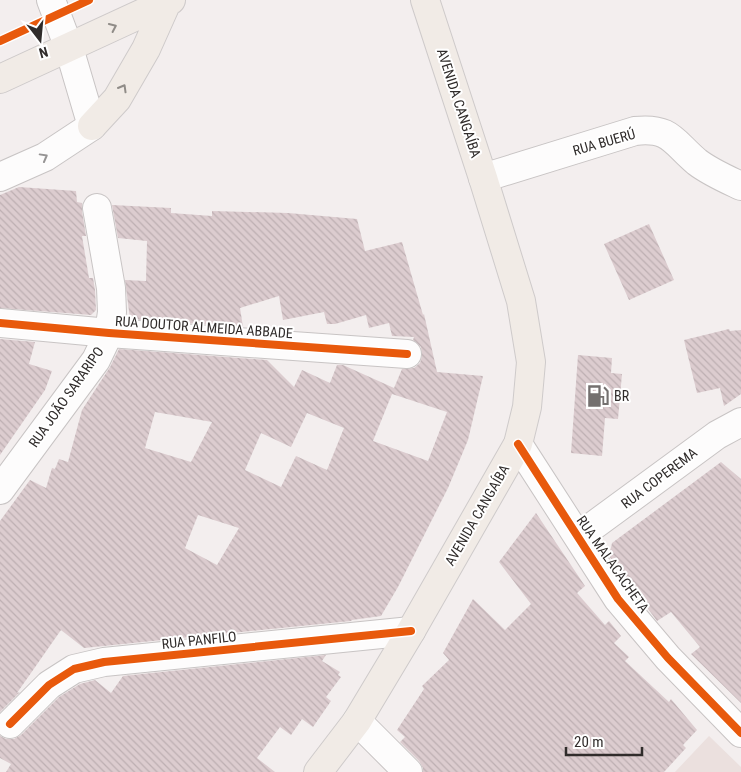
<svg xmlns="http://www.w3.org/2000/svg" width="741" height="772" font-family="'Roboto Condensed',sans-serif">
	<defs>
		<pattern id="building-back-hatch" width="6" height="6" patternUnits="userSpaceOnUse" patternTransform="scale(1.25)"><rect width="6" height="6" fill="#dccccf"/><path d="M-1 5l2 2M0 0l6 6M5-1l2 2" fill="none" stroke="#bdafb2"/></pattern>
	</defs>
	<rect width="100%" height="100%" fill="#f3eeee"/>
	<path fill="#ebe0de" d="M709 736 741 767V772H675Z"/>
	<path fill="url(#building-back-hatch)" fill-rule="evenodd" d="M19 187 76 191 77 202 82 203V211L86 236H82L89 278H93L95 290 96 310 91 315 0 308V195Z
		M112 205 171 208V213L212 216V211L288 213 357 219 365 251 402 242 423 315 424 314 437 372 483 376 468 440 448 488 398 587 381 616 352 620 351 621 84 648 61 630 17 693 20 692 0 712V521L30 480 46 488 52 468 55 469 59 459 68 462 82 410 110 367 119 349 267 360 294 387 302 370 330 383 337 365H343L394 388 402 369 414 368 420 363 422 356 421 347 413 340 414 337 392 336 389 323 369 328 366 315 335 324H327L324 312 283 320 279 296 240 308 243 327 130 319 125 280 146 281 147 241 118 238ZM392 394 447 412 428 461 373 441ZM155 412 212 422 191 462 145 448ZM307 413 344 428 327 470 296 456 281 487 245 470 261 433 291 447ZM198 515 239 528 217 565 185 548Z
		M649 224 674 280 629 300 604 244Z
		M729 329 730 331 741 330V394L724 406 720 388 697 393 684 340Z
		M0 339 35 342 29 364 52 371 45 390 0 455Z
		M578 355 612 358 611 373 622 374 618 419 605 418 602 456 571 453Z
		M721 462 741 479V703L691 654 700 647 671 612 657 621 609 556 612 543Z
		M536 513 585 586 577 593 605 625 609 621 621 636 614 643 629 657 625 661 669 702 671 699 697 730 683 745 686 748 664 772H423V768L419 761 400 742 405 737 397 730 424 689 422 686 449 660 443 653 473 599 505 630 531 604 499 562Z
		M326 655 322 661 340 672 338 675 341 677 326 697 331 701 313 727 302 719 291 735 280 727 257 758 275 772H6L11 764 0 758V736L6 739H14L21 735 59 697 80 684 95 680 111 693 123 676Z"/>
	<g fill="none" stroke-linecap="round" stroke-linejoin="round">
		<defs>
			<path id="minor" d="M0 177 45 157 92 126 69 48 51 0
				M483 178 635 131C671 127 673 142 697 162 710 172 726 179 741 186
				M0 323 109 333 407 354
				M518 444 618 599 668 658 741 733
				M0 490 96 360 109 333 112 312 111 288 97 208
				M578 537 717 435 741 422
				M357 721 408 772
				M10 724 49 685 74 669 104 662 411 631"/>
			<path id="major" d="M0 79 171 0
				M92 126 117 99 146 49 167 2
				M318 772 357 721 411 631 518 444 527 407 531 362 521 301 483 178 425 0"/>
		</defs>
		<use href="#minor" stroke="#c8c4c4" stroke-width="30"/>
		<use href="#major" stroke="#cecaca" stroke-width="30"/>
		<use href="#minor" stroke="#fdfcfc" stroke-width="28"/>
		<use href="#major" stroke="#f1ebe6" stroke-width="28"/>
		<defs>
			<path id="cycleway" d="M0 41 89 0
				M0 323 109 333 407 354
				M518 444 618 599 668 658 741 733
				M10 724 49 685 74 669 104 662 411 631"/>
		</defs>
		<use href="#cycleway" stroke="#fff" stroke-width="11"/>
		<use href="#cycleway" stroke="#e8590c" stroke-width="8"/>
	</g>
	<defs><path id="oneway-chevron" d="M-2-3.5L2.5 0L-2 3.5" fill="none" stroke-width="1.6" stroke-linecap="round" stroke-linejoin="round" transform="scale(1.25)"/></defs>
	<g stroke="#908c88">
		<use href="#oneway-chevron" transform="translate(113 27) rotate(-25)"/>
		<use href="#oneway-chevron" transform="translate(123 88) rotate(-60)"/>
	</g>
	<use stroke="#969494" href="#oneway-chevron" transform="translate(44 157) rotate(-29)"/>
	<defs>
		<symbol id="fuel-bare" viewBox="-9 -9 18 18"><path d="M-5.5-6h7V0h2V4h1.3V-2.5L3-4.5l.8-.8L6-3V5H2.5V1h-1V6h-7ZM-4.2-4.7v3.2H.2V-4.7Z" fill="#74706f" stroke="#fff" stroke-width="2.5" paint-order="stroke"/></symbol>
	</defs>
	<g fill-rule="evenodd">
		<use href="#fuel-bare" x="582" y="380" width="32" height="32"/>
	</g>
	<g text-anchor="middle" stroke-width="4" stroke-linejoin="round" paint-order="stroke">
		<g font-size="14" fill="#302c2b" stroke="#fff">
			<text transform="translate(459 103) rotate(72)" y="5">AVENIDA CANGAÍBA</text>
			<text transform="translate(604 142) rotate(-16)" y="5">RUA BUERÚ</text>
			<text transform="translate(204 327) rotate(4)" y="5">RUA DOUTOR ALMEIDA ABBADE</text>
			<text transform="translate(66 397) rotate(-55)" y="5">RUA JOÃO SARARIPO</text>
			<text transform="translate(659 478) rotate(-37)" y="5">RUA COPEREMA</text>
			<text transform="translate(477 515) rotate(-60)" y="5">AVENIDA CANGAÍBA</text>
			<text transform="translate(613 564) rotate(55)" y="5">RUA MALACACHETA</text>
			<text transform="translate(199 640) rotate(-6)" y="5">RUA PANFILO</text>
		</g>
		<g font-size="14" fill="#302c2b" stroke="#fff" text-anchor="start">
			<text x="614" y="401">BR</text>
		</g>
	</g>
	<g transform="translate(40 40) rotate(164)" stroke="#ffffff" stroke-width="4" paint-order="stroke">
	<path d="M0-4L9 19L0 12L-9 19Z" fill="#302c2b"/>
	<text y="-8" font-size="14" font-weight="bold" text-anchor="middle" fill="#302c2b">N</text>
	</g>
	<path d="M566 747v8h76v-8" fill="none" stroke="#302c2b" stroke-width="2.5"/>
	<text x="574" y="747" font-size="15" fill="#302c2b" stroke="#ffffff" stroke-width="4" paint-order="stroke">20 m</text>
</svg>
